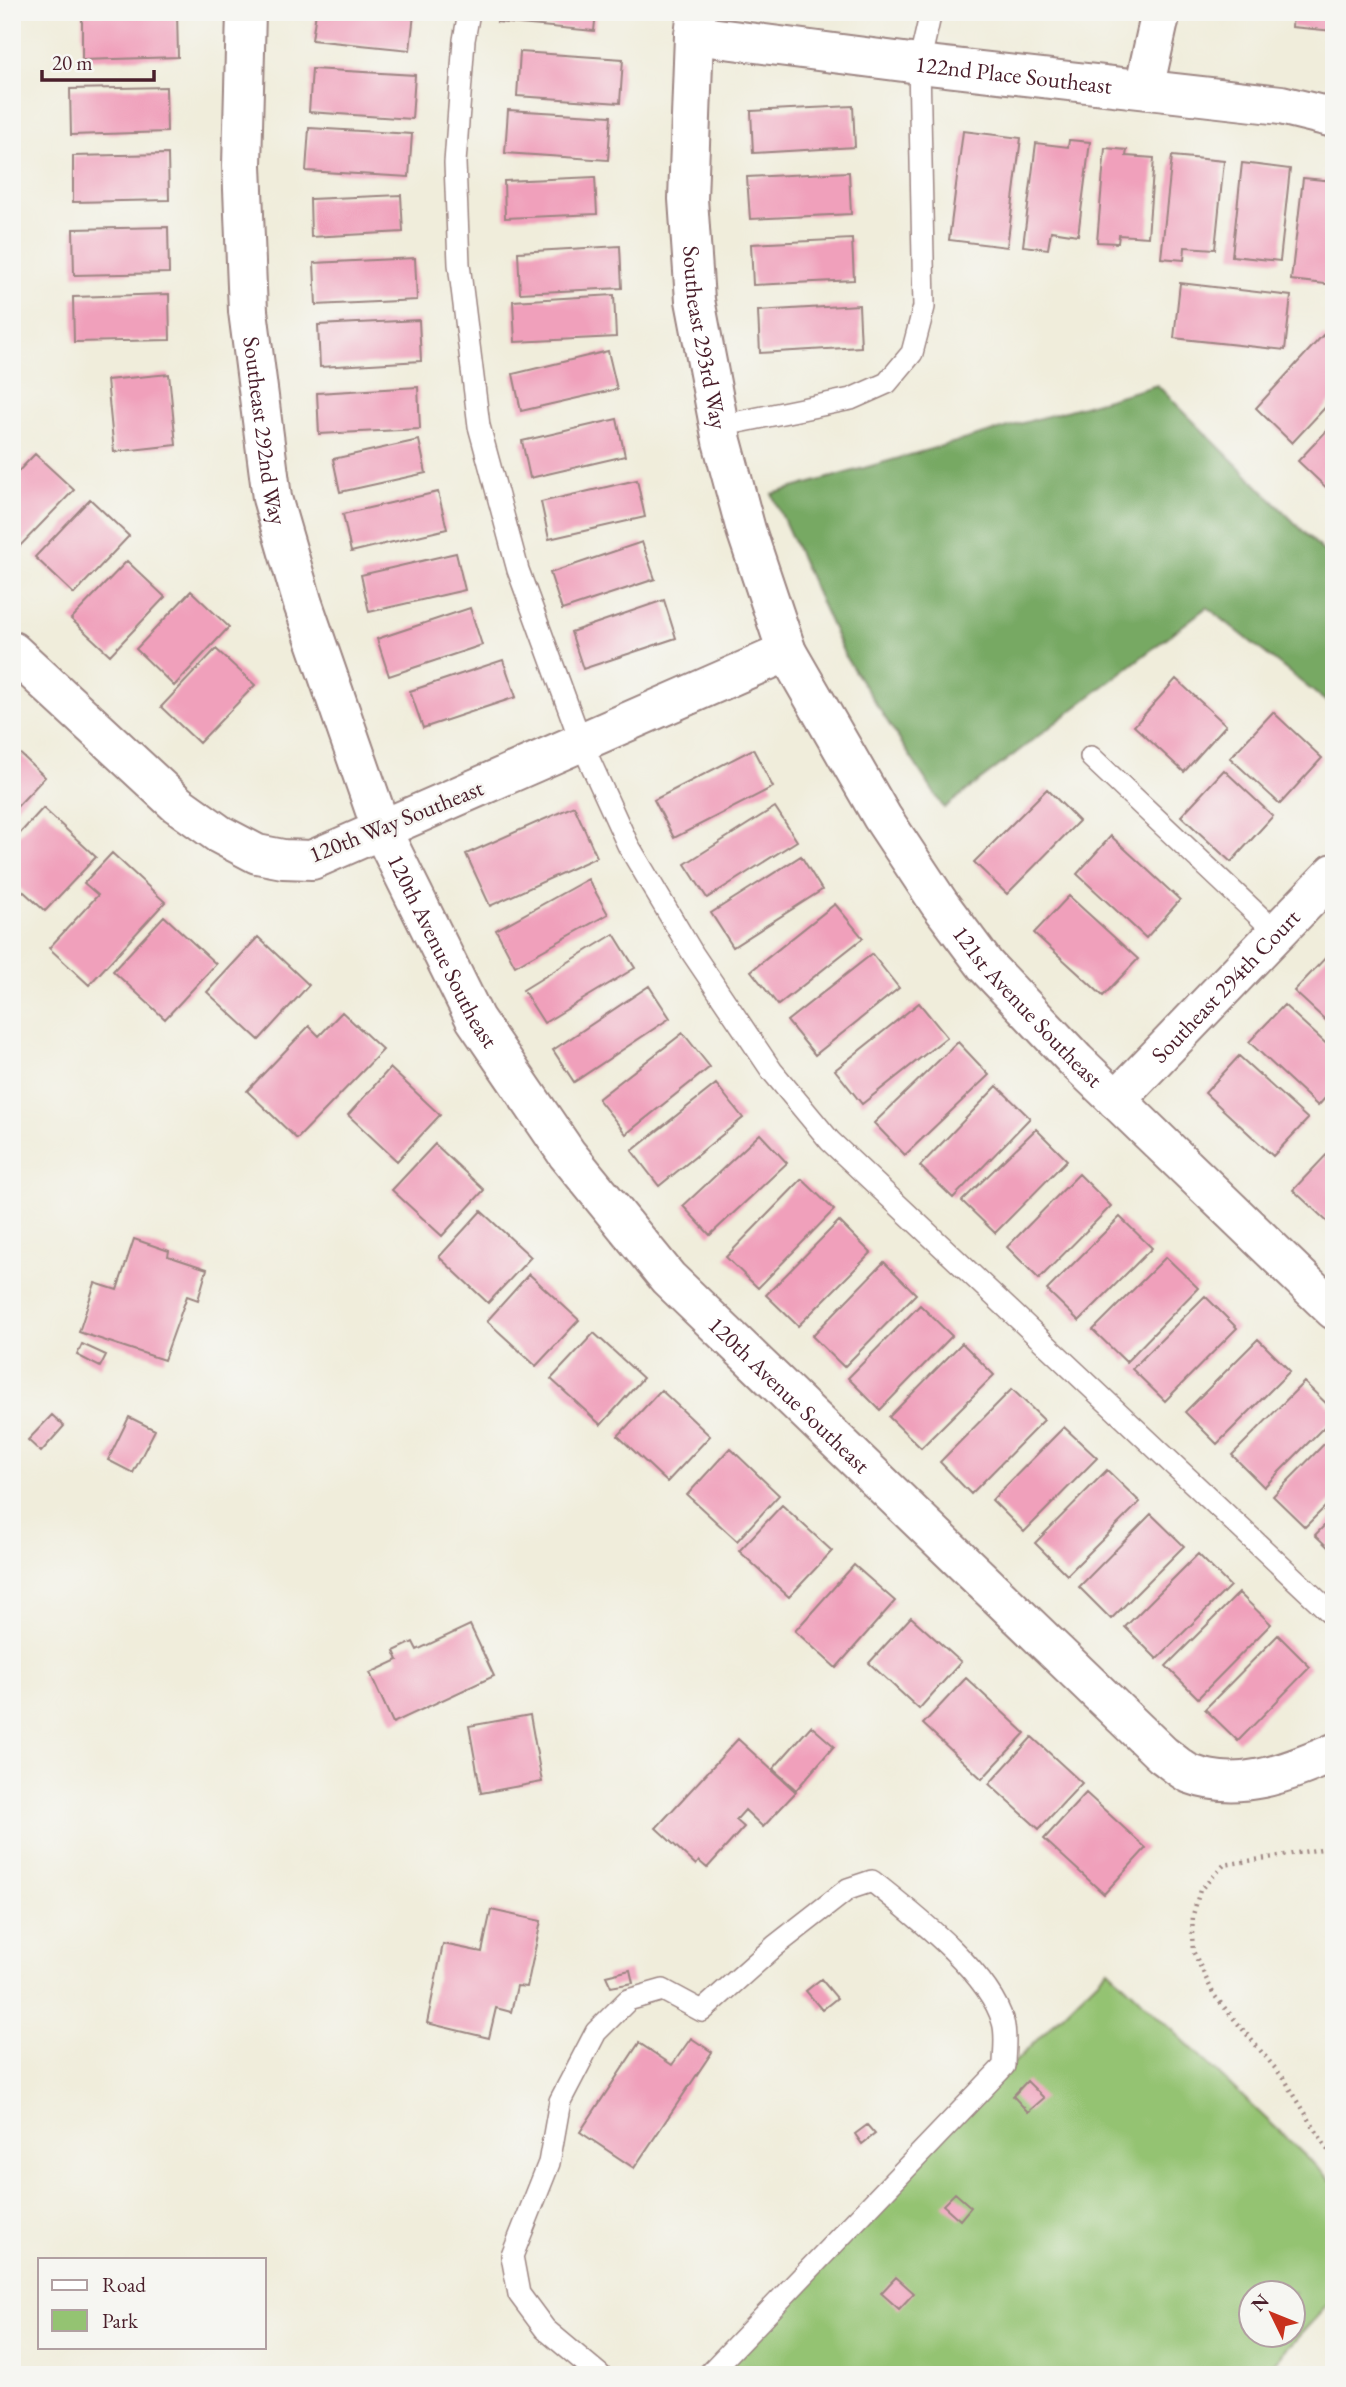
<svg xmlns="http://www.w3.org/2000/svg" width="1346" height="2387" font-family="'EB Garamond',serif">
	<rect width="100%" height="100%" fill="#f6f6f2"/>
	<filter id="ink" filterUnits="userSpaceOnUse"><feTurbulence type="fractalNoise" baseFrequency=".0143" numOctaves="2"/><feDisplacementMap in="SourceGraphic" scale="14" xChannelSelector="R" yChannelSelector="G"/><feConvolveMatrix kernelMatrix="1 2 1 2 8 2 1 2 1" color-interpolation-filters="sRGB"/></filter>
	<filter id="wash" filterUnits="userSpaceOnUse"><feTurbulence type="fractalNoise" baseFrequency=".00686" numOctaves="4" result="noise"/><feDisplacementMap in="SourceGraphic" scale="28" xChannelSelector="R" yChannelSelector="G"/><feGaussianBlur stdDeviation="1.57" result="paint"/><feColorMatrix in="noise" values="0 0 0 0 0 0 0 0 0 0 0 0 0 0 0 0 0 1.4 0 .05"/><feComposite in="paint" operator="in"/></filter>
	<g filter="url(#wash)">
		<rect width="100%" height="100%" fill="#f0eddb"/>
		<path fill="#94c372" stroke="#6f714e" stroke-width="2" fill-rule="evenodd" d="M1108 1969 1334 2183V2298L1263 2375H701ZM1252 2292H1294V2334H1252Z"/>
		<path fill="#77a964" stroke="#606448" stroke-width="2" d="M1157 385 1334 562V708L1207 607 944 808 846 658 772 494Z"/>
		<g id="blocks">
			<path fill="#f0a0bb" d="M177 12 178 57 82 60V14Z
				M316 12 414 14 410 50 312 40Z
				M498 12H596L594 31 497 22Z
				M1293 12H1334V31L1292 27Z
				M520 52 623 59 620 103 517 96Z
				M312 69 415 75 412 119 309 112Z
				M166 87 167 132 71 135 70 89Z
				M853 106 855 147 753 153 751 111Z
				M508 110 611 116 608 160 505 153Z
				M309 128 412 134 409 177 306 171Z
				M963 131 1021 138 1007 247 949 240Z
				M1069 140 1090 142 1078 235 1051 231 1048 249 1023 246 1036 143 1068 147Z
				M1105 148 1127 150 1126 156 1154 158 1148 237 1119 235 1118 243 1097 242Z
				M168 154 169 200 73 202V156Z
				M1172 156 1224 161 1215 249 1185 247 1184 260 1161 258Z
				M1242 163 1290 169 1280 261 1232 256Z
				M849 172 851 214 750 219 747 177Z
				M595 177 597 214 505 218 504 181Z
				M1303 178 1334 181V285L1291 280Z
				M401 195 403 232 311 237 310 199Z
				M168 227 169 273 74 275 73 229Z
				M852 239 854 280 753 285 751 244Z
				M620 246 622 288 520 293 518 252Z
				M415 258 417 300 316 305 314 263Z
				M1180 283 1291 296 1285 350 1174 338Z
				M169 294 170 340 74 342 73 297Z
				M614 295 616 337 515 342 513 301Z
				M859 305 861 347 760 353 758 311Z
				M419 320 421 361 320 367 318 325Z
				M1323 335 1334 345V398L1292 443 1256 408Z
				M608 351 617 389 521 411 513 374Z
				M169 374 176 445 114 452 107 380Z
				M418 387 420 429 319 434 317 393Z
				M617 419 625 456 530 478 522 441Z
				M1334 423V495L1298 461Z
				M419 440 426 473 340 492 333 459Z
				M35 454 74 490 18 548 12 543V478Z
				M637 480 645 517 549 539 541 502Z
				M438 492 447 529 351 552 343 514Z
				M90 499 129 536 74 594 35 557Z
				M642 542 655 579 562 610 550 573Z
				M456 553 465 590 369 612 361 575Z
				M127 561 165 597 110 655 71 619Z
				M191 591 229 627 174 686 136 649Z
				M664 600 676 638 583 669 571 632Z
				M470 608 482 645 389 676 377 639Z
				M216 649 255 685 199 743 161 707Z
				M503 660 516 697 423 728 410 691Z
				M1176 679 1226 725 1184 772 1134 726Z
				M1273 712 1322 758 1280 804 1230 758Z
				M12 746 45 777 12 812Z
				M753 749 773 787 674 838 654 800Z
				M1224 770 1273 816 1231 862 1181 816Z
				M1047 789 1079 821 1007 894 974 862Z
				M574 806 597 857 490 906 466 854Z
				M775 807 797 841 707 898 685 864Z
				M43 808 96 857 45 911 12 881V842Z
				M1111 836 1180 900 1146 938 1077 874Z
				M112 853 165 902 89 985 49 948 98 895 84 883Z
				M801 856 822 890 733 947 711 913Z
				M588 879 608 914 515 966 496 930Z
				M1069 896 1138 959 1103 996 1034 933Z
				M835 904 863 938 778 1005 751 971Z
				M164 916 216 964 165 1019 113 971Z
				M614 934 635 968 544 1023 523 990Z
				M258 937 309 985 259 1040 207 992Z
				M872 954 899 988 815 1055 787 1021Z
				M1329 954 1334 958V1028L1294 991Z
				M649 986 670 1018 574 1082 553 1050Z
				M919 1003 947 1037 862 1104 835 1070Z
				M1284 1005 1334 1051V1088L1318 1106 1249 1042Z
				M342 1012 383 1050 297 1139 247 1091 309 1026 319 1036Z
				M683 1033 710 1067 626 1134 598 1099Z
				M958 1042 989 1075 905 1155 874 1123Z
				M1239 1056 1308 1119 1273 1156 1205 1093Z
				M390 1068 440 1115 397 1161 348 1115Z
				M716 1084 743 1118 659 1186 632 1151Z
				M997 1086 1030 1118 953 1198 920 1166Z
				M1036 1129 1067 1160 995 1233 962 1201Z
				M760 1134 787 1163 710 1235 683 1206Z
				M435 1144 484 1190 442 1236 392 1190Z
				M1328 1153 1334 1158V1228L1293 1190Z
				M1079 1174 1111 1206 1039 1279 1007 1247Z
				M802 1179 834 1210 758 1288 726 1257Z
				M481 1211 531 1257 488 1303 439 1257Z
				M1120 1217 1152 1248 1079 1321 1047 1290Z
				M839 1221 871 1253 798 1326 766 1295Z
				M134 1239 169 1251 168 1256 207 1269 198 1300 187 1296 164 1360 79 1332 95 1283 117 1290Z
				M1166 1257 1198 1288 1126 1362 1093 1330Z
				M884 1262 916 1294 844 1367 812 1336Z
				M529 1274 579 1320 536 1366 487 1321Z
				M1205 1296 1237 1328 1165 1401 1132 1369Z
				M920 1305 952 1336 880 1410 848 1378Z
				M594 1333 643 1378 601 1425 551 1379Z
				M1258 1339 1290 1371 1217 1444 1185 1412Z
				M962 1343 994 1375 921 1448 889 1417Z
				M82 1344 106 1355 100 1367 77 1355Z
				M1304 1382 1334 1411V1417L1264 1487 1232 1455Z
				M1012 1389 1044 1420 971 1494 940 1462Z
				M661 1390 710 1436 667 1482 618 1436Z
				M52 1415 64 1426 41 1452 28 1440Z
				M129 1417 155 1430 133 1473 108 1460Z
				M1064 1427 1097 1458 1024 1532 992 1500Z
				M1334 1434V1498L1305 1527 1273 1496Z
				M730 1448 779 1495 737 1541 687 1495Z
				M1107 1470 1140 1502 1067 1575 1035 1543Z
				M782 1505 832 1551 789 1597 739 1551Z
				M1151 1514 1184 1546 1111 1619 1079 1587Z
				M1334 1516V1553L1315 1535Z
				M1198 1554 1230 1586 1157 1659 1125 1627Z
				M854 1565 895 1601 836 1668 795 1631Z
				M1239 1593 1271 1624 1198 1698 1166 1666Z
				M911 1617 961 1662 919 1709 869 1663Z
				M470 1625 494 1676 393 1723 370 1673 398 1660 394 1651 413 1642 417 1650Z
				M1278 1635 1310 1667 1238 1741 1205 1709Z
				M966 1678 1025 1733 982 1779 923 1724Z
				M530 1715 542 1782 481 1793 469 1726Z
				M811 1726 834 1746 796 1790 773 1769Z
				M1032 1737 1082 1783 1039 1829 989 1784Z
				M738 1739 796 1792 763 1827 745 1810 736 1820 744 1827 707 1868 699 1861 696 1865 656 1828Z
				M1086 1793 1146 1848 1104 1894 1044 1839Z
				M491 1910 541 1921 527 1987 517 1986 511 2012 496 2008 489 2038 427 2023 443 1944 482 1952Z
				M630 1970 633 1983 611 1987 606 1976Z
				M821 1979 837 1998 822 2010 806 1991Z
				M691 2038 712 2052 634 2168 580 2132 639 2043 672 2065Z
				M1027 2081 1044 2098 1028 2112 1013 2096Z
				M867 2125 875 2134 862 2144 855 2134Z
				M955 2193 971 2207 960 2220 943 2205Z
				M896 2277 914 2293 899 2309 881 2293Z"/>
		</g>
	</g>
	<g filter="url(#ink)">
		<use href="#blocks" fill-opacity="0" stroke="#9d8683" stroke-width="2"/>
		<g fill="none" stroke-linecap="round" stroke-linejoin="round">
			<defs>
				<path id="lane" d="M469 12 464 40 455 163 459 264 479 426 518 570 581 742 628 845 693 954 772 1071 830 1141 1334 1616
					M719 426 851 399 887 383 912 353 924 307 919 64 931 12
					M1091 757 1277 933
					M600 2375 545 2329 519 2294 512 2256 549 2163 560 2101 596 2032 628 2000 663 1990 702 2011 775 1946 848 1889 872 1881C912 1913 990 1973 1003 2022 1007 2035 1004 2052 1004 2066L708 2375"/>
				<g id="street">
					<path id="s1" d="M246 12 242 165 248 311 272 498 303 604 382 831 475 1019 567 1154 668 1278 1163 1755C1172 1761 1181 1770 1190 1774 1240 1793 1288 1772 1334 1753"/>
					<path id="s2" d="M697 12 694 35 688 199 695 300 722 441 746 530 787 652 882 817 939 903 986 966 1076 1061 1334 1310"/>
					<path id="s3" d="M694 35 919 64 1281 105 1334 118"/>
					<path d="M1144 89 1161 12"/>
					<path d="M12 651 177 804 219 834 257 854 283 859 312 860 787 652"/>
					<path id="s4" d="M1116 1100 1334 873"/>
				</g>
			</defs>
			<use href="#lane" stroke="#9d8683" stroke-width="24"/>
			<use href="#street" stroke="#9d8683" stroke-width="42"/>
			<path stroke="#9d8683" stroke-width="4.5" stroke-dasharray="2 5" stroke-linecap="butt" d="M1330 1819 1334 1828
				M1334 1847 1224 1865 1200 1890 1193 1915 1192 1934 1193 1951 1214 1995 1285 2080 1334 2160"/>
			<use href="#lane" stroke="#fff" stroke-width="21"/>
			<use href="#street" stroke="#fff" stroke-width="38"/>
		</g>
	</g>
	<g text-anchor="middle" stroke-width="5" stroke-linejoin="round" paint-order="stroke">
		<g font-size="23" fill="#4a1f2b" stroke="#f6f6f2">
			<text dy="8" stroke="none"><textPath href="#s3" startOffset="322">122nd Place Southeast</textPath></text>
			<text dy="8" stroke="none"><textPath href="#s2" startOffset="327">Southeast 293rd Way</textPath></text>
			<text dy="8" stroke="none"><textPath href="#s1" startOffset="420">Southeast 292nd Way</textPath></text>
			<text transform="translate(396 821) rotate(-22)" y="8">120th Way Southeast</text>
			<text dy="8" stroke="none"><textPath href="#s1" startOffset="973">120th Avenue Southeast</textPath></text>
			<text dy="8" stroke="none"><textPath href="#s4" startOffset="158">Southeast 294th Court</textPath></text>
			<text dy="8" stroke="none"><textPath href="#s2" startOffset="1083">121st Avenue Southeast</textPath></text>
			<text dy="8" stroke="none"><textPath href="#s1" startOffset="1540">120th Avenue Southeast</textPath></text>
		</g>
	</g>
	<rect width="1346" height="2387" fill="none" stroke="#f6f6f2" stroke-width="42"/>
	<rect x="38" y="2258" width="228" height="91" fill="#f6f6f2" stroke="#b1a0a2" stroke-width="2"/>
	<rect x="52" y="2280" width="35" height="10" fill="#ffffff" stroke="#b1a0a2" stroke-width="2"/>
	<text x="102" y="2292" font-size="21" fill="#4a1f2b">Road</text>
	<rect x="52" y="2310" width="35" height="21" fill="#94c372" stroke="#b1a0a2" stroke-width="2"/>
	<text x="102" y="2328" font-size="21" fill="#4a1f2b">Park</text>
	<g transform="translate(1272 2314) rotate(313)"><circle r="33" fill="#f6f6f2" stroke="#b1a0a2" stroke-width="2"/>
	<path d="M0-5L12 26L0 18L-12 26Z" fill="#c8321e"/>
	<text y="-10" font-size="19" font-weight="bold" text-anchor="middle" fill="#4a1f2b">N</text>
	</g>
	<path d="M42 70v10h112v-10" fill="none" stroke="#4a1f2b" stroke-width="3.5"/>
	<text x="52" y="70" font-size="21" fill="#4a1f2b" stroke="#f6f6f2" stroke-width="5" paint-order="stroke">20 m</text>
</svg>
